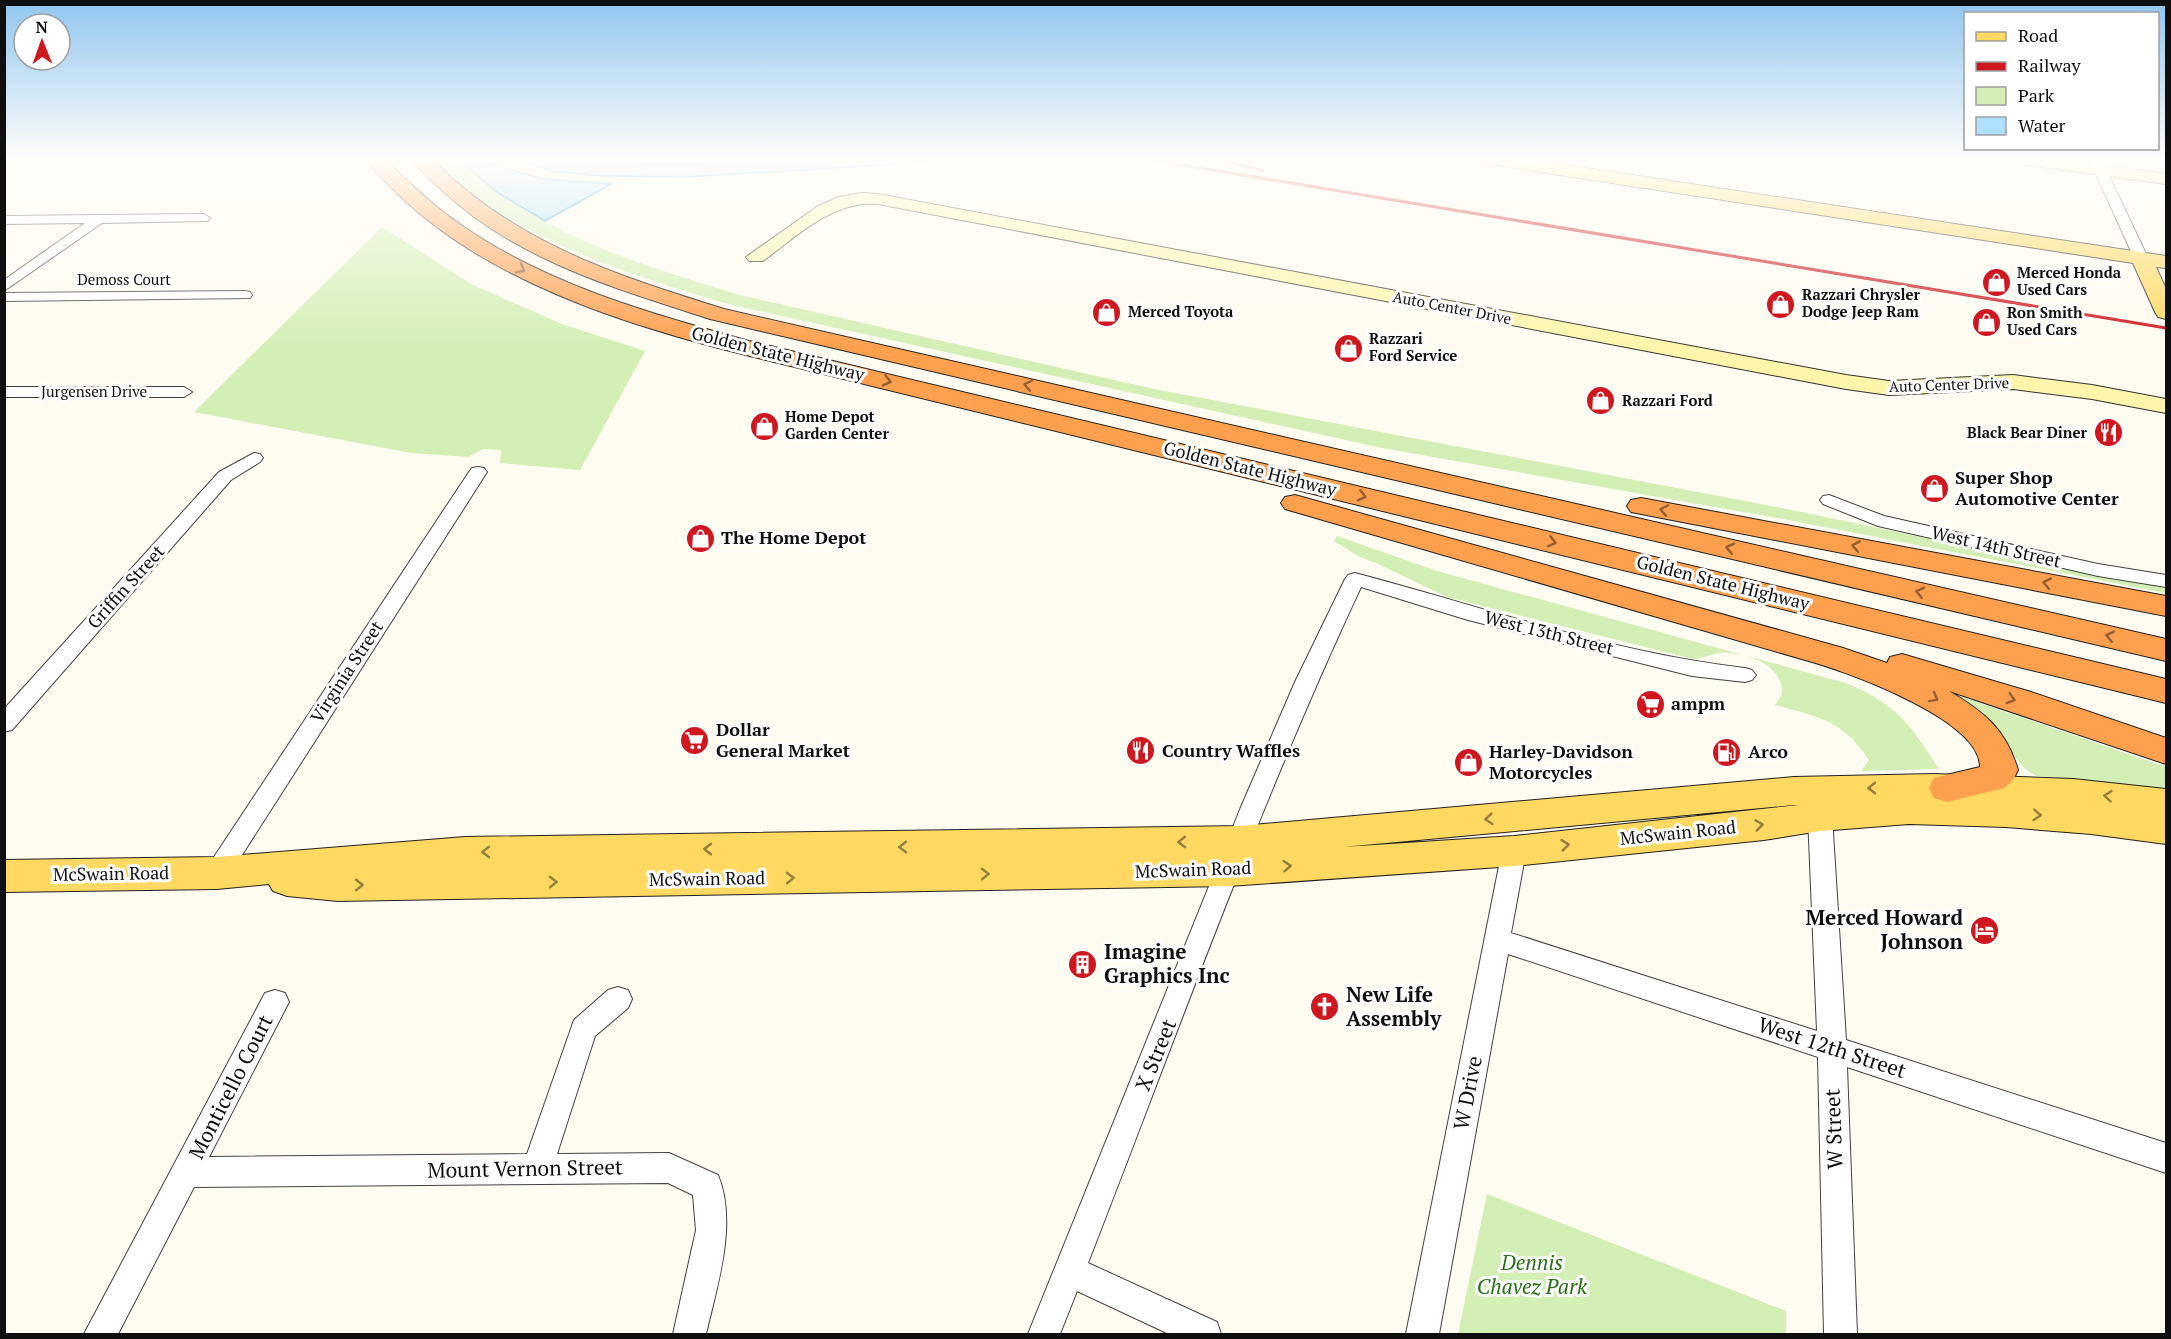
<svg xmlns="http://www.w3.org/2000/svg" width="2171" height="1339" font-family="'PT Serif',serif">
	<rect width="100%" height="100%" fill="#fffcf1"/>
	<path fill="#d3efb5" d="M435 159H458C536 234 643 266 744 296L1149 388 1787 509 2166 588V593L1788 520 1382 448 732 305C649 281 545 249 476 196 462 185 449 172 435 159Z
		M382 227 473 285 562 324 645 351 580 470 500 463 501 450 483 449 468 457 411 453 194 412Z
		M1337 536 1437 571 1849 684C1900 708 1909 723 1939 769L1861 771 1869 760C1841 719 1820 718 1775 705L1782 694C1784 665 1745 651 1720 653 1710 654 1703 659 1693 659L1447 597 1378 564 1358 556 1334 541Z
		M1936 688 2166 767V788L2037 776 2024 768 2001 738Z
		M1487 1194 1786 1311V1334H1458Z"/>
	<path fill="#afe0fd" stroke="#2e96dc" stroke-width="1.5" d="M517 159 682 164 781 159H980L687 177 602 176 552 171Z
		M482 161 543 179 611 184 545 221 498 193 465 165Z"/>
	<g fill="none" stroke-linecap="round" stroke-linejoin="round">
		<defs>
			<path id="street" d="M4 159H53L47 162 6 163Z
				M2089 159H2101L2148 258 2146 261H2136L2134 258Z
				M204 214 210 218 208 221 102 223 4 291V280L85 223 4 224V216Z
				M245 291 250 292 252 295 250 298 4 301V293Z
				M4 387H184L192 392 184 397H4Z
				M254 453 260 454 263 458 260 462 231 480 12 730 4 732V709L219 472Z
				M478 467 484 468 487 472 226 880 217 883 208 880 205 873 208 866 469 472 472 468Z
				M1829 495 1884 516 2098 564 2166 575V587L2098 576 1878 526 1823 504 1820 500 1823 496Z
				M1355 573C1484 607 1612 653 1745 668L1752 670 1756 675 1752 680 1745 682 1692 676 1468 620 1361 587C1258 807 1176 1037 1088 1263L1217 1322 1221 1334H1169L1077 1291 1060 1334H1028L1241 807 1295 682 1345 579 1348 575Z
				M1820 807 1828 809 1832 816 1846 1040 2166 1143V1173L1847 1067 1857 1334H1824L1818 1057 1508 954 1439 1334H1406L1502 851 1505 844 1514 841 1523 844 1526 851 1511 933 1817 1031 1808 816 1812 809Z
				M618 987 628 990 632 999 628 1008 595 1036 557 1154 669 1153 718 1175C738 1223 717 1286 706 1334H673L696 1230 693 1195 668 1183 194 1187 118 1334H84L265 993 275 990 285 993 289 1002 209 1157 527 1154 574 1020 608 990Z"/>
			<path id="secondary" d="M2011 159H2058L2166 174V184L2019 164Z
				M862 193 878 194 1846 375 1889 381 2013 375 2092 385 2166 399V413L2092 399 2013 389 1889 395 1846 389 878 204C833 200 797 236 763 261H749L746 257 818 206 839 197Z"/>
			<path id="primary" d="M1479 159H1527L2166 256V268L2156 267 2166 289V319L2158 317 2155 312 2133 263 1488 164 1482 163Z
				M1934 774 2073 779 2166 789V844L2091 834 2006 827 1909 824 1820 831 1764 840 1514 866 1229 886 338 901 287 896 273 891 269 884 217 889 4 892V860L217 857 465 837 1241 826 1794 777ZM1798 805 1514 836 1343 847 1794 805Z"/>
			<path id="highway" d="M365 159H385C409 183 433 206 461 225 547 285 649 313 749 341L2166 679V703L742 354C622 324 482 279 393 189 384 180 373 170 365 159Z
				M412 159H432C514 243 615 275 724 309L2166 639V661L710 319C617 289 517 260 444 192 433 182 421 172 412 159Z
				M1295 495 1843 648 1887 663 1890 657 1902 654 2031 692 2166 738V764L1949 691C1984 712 2006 729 2018 770L2013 780 2004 788 1947 802 1934 798 1929 788 1934 778 1980 767C1981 721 1857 676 1819 664L1285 509 1281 503 1285 497Z
				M1641 498 2166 596V616L1631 512 1627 506 1631 500Z"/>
		</defs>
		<use href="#street" stroke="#424242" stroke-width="2"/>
		<use href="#secondary" stroke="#313131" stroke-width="2"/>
		<use href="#primary" stroke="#202020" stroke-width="2"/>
		<use href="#highway" stroke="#202020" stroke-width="2"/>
		<use href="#street" fill="#fff" fill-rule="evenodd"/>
		<use href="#secondary" fill="#fff6ac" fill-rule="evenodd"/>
		<use href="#primary" fill="#ffd961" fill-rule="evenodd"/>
		<use href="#highway" fill="#ffa04f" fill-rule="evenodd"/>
		<path stroke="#cf171f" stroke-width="3" d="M1146 159 2166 328
			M1219 159 1263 171"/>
	</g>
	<defs><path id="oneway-chevron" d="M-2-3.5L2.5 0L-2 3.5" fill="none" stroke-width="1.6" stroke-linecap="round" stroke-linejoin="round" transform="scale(1.5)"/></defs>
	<g stroke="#935f32">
		<use href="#oneway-chevron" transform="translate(521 269) rotate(27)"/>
		<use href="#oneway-chevron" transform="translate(887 381) rotate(13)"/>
		<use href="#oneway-chevron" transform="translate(1028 385) rotate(-168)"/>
		<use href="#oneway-chevron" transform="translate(1362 496) rotate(14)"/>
		<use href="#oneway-chevron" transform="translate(1664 510) rotate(-169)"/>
		<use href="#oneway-chevron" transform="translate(1552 542) rotate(14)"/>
		<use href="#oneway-chevron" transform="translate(1856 546) rotate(-169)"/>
		<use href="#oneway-chevron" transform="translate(1730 548) rotate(-167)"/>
		<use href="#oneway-chevron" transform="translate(2047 583) rotate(-169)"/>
		<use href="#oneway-chevron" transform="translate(1920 592) rotate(-167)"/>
		<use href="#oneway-chevron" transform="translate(2110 636) rotate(-167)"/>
		<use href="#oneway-chevron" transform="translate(1934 698) rotate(29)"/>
		<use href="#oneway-chevron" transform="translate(2011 699) rotate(17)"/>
	</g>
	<g stroke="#937e3c">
		<use href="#oneway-chevron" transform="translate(1872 788) rotate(179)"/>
		<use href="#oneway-chevron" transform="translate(2108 796) rotate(-175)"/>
		<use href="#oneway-chevron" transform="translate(2037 815) rotate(4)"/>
		<use href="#oneway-chevron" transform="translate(1489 819) rotate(175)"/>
		<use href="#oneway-chevron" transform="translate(1759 825) rotate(-7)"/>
		<use href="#oneway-chevron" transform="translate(1182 842) rotate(179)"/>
		<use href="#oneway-chevron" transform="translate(1565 845) rotate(-6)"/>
		<use href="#oneway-chevron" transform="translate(903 847) rotate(179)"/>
		<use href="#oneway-chevron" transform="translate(708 849) rotate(180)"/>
		<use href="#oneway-chevron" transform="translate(486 852) rotate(179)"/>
		<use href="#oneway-chevron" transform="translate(1287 866) rotate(-4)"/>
		<use href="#oneway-chevron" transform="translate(985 874) rotate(-1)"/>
		<use href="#oneway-chevron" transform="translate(790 878) rotate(-1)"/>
		<use href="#oneway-chevron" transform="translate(553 882) rotate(-1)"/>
		<use href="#oneway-chevron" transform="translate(359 885) rotate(-1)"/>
	</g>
	<linearGradient id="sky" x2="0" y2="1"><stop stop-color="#91c6f0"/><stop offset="0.46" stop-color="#fffef9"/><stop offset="1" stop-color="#fffef9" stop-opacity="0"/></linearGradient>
	<rect width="2171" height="347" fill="url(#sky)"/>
	<defs>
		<symbol id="shop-disc" viewBox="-11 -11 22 22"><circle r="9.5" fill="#cf171f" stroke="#fff"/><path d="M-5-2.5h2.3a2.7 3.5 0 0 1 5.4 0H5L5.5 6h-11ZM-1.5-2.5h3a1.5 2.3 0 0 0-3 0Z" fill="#fff"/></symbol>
		<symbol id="restaurant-disc" viewBox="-11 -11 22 22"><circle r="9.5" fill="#cf171f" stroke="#fff"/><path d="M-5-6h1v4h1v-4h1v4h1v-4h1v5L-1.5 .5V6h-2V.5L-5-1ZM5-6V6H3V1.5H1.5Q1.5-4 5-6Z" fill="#fff"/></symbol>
		<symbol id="supermarket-disc" viewBox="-11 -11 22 22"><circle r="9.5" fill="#cf171f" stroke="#fff"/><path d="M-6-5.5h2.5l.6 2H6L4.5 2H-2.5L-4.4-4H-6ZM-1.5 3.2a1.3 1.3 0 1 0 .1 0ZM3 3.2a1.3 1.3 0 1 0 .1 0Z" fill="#fff"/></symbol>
		<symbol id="fuel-disc" viewBox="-11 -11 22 22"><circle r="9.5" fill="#cf171f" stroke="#fff"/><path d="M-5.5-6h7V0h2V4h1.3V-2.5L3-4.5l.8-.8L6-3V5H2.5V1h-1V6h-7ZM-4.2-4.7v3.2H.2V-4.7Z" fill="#fff"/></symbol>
		<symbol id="hotel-disc" viewBox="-11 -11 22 22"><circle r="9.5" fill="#cf171f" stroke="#fff"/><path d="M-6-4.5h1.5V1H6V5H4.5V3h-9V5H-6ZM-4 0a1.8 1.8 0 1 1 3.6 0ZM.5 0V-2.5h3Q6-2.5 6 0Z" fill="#fff"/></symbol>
		<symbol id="building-disc" viewBox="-11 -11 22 22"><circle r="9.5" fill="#cf171f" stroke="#fff"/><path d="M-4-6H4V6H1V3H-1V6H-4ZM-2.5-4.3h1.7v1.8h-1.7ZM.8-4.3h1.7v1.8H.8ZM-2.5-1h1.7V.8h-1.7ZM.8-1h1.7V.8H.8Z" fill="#fff"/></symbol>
		<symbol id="church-disc" viewBox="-11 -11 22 22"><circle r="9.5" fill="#cf171f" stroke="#fff"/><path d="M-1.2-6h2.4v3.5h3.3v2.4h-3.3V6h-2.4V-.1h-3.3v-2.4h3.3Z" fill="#fff"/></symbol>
	</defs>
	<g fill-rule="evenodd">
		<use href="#shop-disc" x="1980" y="266" width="33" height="33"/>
		<use href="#shop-disc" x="1764" y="288" width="33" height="33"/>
		<use href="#shop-disc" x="1090" y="296" width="33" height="33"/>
		<use href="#shop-disc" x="1970" y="306" width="33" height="33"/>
		<use href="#shop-disc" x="1332" y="332" width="33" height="33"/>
		<use href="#shop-disc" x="1584" y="384" width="33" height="33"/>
		<use href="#shop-disc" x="748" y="410" width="33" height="33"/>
		<use href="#restaurant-disc" x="2092" y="416" width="33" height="33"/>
		<use href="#shop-disc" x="1918" y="472" width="33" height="33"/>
		<use href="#shop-disc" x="684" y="522" width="33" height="33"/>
		<use href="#supermarket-disc" x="1634" y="688" width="33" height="33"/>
		<use href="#supermarket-disc" x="678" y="724" width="33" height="33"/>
		<use href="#restaurant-disc" x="1124" y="734" width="33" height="33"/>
		<use href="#fuel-disc" x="1710" y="736" width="33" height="33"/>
		<use href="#shop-disc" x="1452" y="746" width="33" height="33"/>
		<use href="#hotel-disc" x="1968" y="914" width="33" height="33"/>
		<use href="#building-disc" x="1066" y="948" width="33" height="33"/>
		<use href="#church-disc" x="1308" y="990" width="33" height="33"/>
	</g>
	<g text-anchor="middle" stroke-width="6" stroke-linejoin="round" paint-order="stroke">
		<g font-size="15" font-weight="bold" fill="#0f0f0f" stroke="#fff" text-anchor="start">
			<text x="2017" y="278">Merced Honda<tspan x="2017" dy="17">Used Cars</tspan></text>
			<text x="1802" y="300">Razzari Chrysler<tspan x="1802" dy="17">Dodge Jeep Ram</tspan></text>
			<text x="1128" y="317">Merced Toyota</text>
			<text x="2007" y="318">Ron Smith<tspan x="2007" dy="17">Used Cars</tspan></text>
			<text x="1369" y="344">Razzari<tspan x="1369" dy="17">Ford Service</tspan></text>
			<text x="1622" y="406">Razzari Ford</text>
			<text x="785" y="422">Home Depot<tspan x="785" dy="17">Garden Center</tspan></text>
			<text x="2087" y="438" text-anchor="end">Black Bear Diner</text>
		</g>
		<g font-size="15" fill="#0f0f0f" stroke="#fff">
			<text x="124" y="285">Demoss Court</text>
			<text transform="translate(1452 308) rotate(11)" y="5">Auto Center Drive</text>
			<text transform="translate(1949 385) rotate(-2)" y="5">Auto Center Drive</text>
			<text x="94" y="397">Jurgensen Drive</text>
		</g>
		<g font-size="18" fill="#0f0f0f" stroke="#fff">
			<text transform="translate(778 354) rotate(14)" y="6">Golden State Highway</text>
			<text transform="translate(1250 469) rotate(14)" y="6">Golden State Highway</text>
			<text transform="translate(1996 547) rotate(13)" y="6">West 14th Street</text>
			<text transform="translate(1723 583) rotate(14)" y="6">Golden State Highway</text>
			<text transform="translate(126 587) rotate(-48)" y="6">Griffin Street</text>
			<text transform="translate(1549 633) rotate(14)" y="6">West 13th Street</text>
			<text transform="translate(347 672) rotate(-57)" y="6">Virginia Street</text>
			<text transform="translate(1678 833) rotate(-6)" y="6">McSwain Road</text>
			<text transform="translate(1193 870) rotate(-2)" y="6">McSwain Road</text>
			<text transform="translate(111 874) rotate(-1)" y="6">McSwain Road</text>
			<text transform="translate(707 879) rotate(-1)" y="6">McSwain Road</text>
		</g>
		<g font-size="18" font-weight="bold" fill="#0f0f0f" stroke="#fff" text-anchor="start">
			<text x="1955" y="484">Super Shop<tspan x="1955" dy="21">Automotive Center</tspan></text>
			<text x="721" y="544">The Home Depot</text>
			<text x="1671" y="710">ampm</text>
			<text x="716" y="736">Dollar<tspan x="716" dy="21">General Market</tspan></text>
			<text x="1162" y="757">Country Waffles</text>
			<text x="1489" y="758">Harley-Davidson<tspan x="1489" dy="21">Motorcycles</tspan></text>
			<text x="1748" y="758">Arco</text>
		</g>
		<g font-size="21" font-weight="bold" fill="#0f0f0f" stroke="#fff" text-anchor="start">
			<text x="1963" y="925" text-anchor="end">Merced Howard<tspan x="1963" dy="24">Johnson</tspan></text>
			<text x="1104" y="959">Imagine<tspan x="1104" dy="24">Graphics Inc</tspan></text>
			<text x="1346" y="1002">New Life<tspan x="1346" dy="24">Assembly</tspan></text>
		</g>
		<g font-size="21" fill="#0f0f0f" stroke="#fff">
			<text transform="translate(1832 1048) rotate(18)" y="7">West 12th Street</text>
			<text transform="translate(1156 1055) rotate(-68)" y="7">X Street</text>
			<text transform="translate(231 1087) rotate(-63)" y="7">Monticello Court</text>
			<text transform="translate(1468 1093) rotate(-79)" y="7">W Drive</text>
			<text transform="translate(1834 1129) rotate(-92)" y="7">W Street</text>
			<text transform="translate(525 1169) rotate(-1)" y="7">Mount Vernon Street</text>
		</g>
		<g font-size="21" font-style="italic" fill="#296f17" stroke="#fff">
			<text x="1532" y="1270">Dennis<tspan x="1532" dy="24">Chavez Park</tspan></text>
		</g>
	</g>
	<rect width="2171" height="1339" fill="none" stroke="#0f0f0f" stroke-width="12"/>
	<rect x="1964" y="12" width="195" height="138" fill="#ffffff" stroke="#9f9f9f" stroke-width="1.5"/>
	<rect x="1976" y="32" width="30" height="9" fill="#ffd961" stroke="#9f9f9f" stroke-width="1.5"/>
	<text x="2018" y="42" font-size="18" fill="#0f0f0f">Road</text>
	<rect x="1976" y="62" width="30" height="9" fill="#cf171f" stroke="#9f9f9f" stroke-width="1.5"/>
	<text x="2018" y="72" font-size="18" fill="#0f0f0f">Railway</text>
	<rect x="1976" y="87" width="30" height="18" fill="#d3efb5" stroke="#9f9f9f" stroke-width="1.5"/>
	<text x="2018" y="102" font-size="18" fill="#0f0f0f">Park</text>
	<rect x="1976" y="117" width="30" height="18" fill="#afe0fd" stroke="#9f9f9f" stroke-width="1.5"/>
	<text x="2018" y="132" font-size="18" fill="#0f0f0f">Water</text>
	<g transform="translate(42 42) rotate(359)"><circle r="28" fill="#ffffff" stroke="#9f9f9f" stroke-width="1.5"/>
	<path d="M0-4.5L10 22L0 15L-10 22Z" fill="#cf171f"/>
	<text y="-9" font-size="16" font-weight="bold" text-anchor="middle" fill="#0f0f0f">N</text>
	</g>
</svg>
